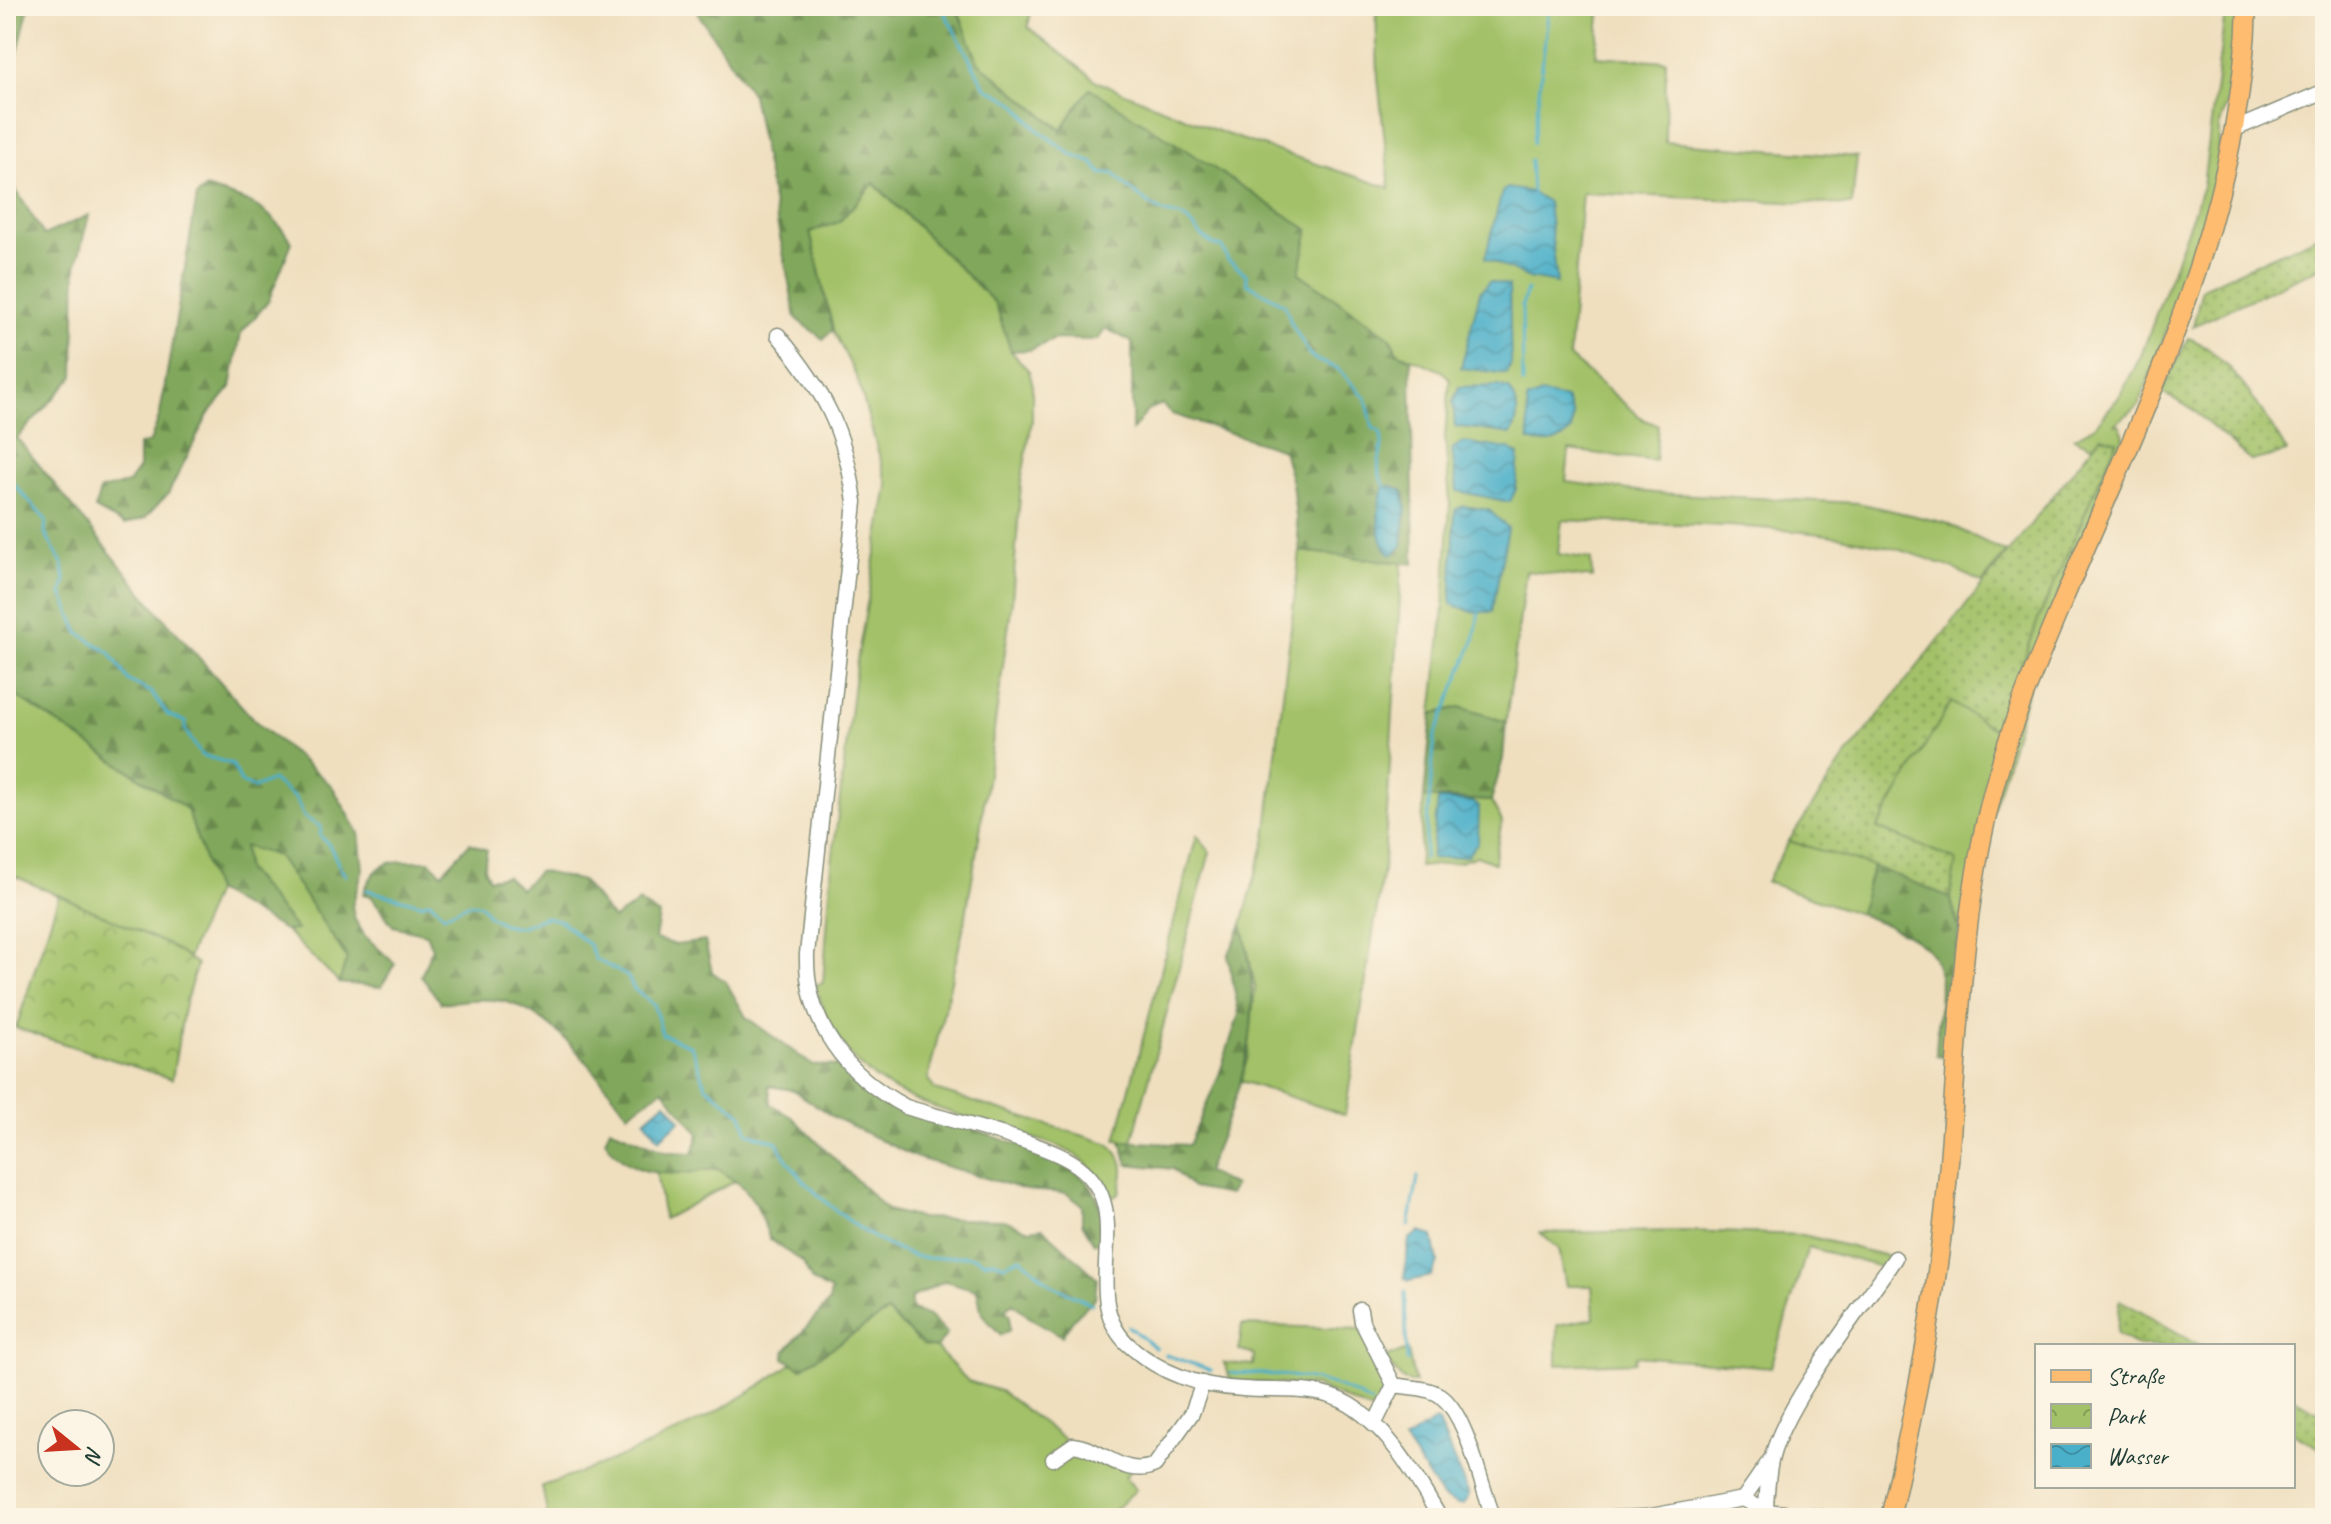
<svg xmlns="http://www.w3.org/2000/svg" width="2331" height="1524" font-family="Caveat,sans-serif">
	<defs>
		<pattern id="forest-firs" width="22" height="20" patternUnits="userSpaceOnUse" patternTransform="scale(2)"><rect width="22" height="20" fill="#81a75c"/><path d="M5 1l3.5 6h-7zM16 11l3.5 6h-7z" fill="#69894d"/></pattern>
		<pattern id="park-crowns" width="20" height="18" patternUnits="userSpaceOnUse" patternTransform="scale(2)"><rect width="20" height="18" fill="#a2c168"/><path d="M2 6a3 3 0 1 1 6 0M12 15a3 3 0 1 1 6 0" fill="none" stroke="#839e56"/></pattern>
		<pattern id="garden-dots" width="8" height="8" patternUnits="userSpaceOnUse" patternTransform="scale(2)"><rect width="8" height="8" fill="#a2c168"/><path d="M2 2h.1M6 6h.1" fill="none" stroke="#839e56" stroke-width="1.8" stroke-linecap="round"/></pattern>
		<pattern id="water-waves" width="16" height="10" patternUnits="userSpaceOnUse" patternTransform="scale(2)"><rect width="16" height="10" fill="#4aafc9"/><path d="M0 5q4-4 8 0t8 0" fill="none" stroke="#3d90a4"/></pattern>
	</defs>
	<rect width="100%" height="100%" fill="#fcf5e5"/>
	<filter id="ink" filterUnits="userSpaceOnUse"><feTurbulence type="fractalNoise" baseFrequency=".0125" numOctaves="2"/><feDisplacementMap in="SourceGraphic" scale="16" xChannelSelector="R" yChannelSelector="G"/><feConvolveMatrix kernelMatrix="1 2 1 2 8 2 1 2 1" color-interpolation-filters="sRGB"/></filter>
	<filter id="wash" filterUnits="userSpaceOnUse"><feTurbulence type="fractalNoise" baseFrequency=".006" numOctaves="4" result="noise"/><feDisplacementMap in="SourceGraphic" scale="32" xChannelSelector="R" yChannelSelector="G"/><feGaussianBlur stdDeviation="1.8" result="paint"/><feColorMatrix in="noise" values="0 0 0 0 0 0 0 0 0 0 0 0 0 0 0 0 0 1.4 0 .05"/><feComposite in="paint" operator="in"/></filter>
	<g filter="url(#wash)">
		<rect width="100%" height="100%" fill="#efdfbf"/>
		<path fill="#a2c168" stroke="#607f4e" stroke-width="2" d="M956 6H1032L1028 27 1098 82 1223 133 1390 188 1378 79 1376 6H1601L1596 56 1666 61 1665 142 1857 157 1852 205 1582 193 1569 357 1644 420 1658 425 1655 461 1569 450 1566 482 1654 493 1858 503 1946 523 2006 552 1982 583C1863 516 1696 528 1562 520L1558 554 1591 559 1592 578 1526 571 1506 722 1460 707 1432 714 1444 608 1450 503 1445 437 1450 379 1442 371 1397 352 1390 337 1299 273 1091 89 1062 130 978 62Z
			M2226 6H2241L2236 71 2219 128V160L2205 228 2138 406 2115 424 2120 425 2124 436 2048 620 1959 928 1950 897 1956 860 1877 828 1951 702 1999 731 2038 620 2117 441 2101 436 2092 446 2074 438 2095 426 2119 397 2141 356 2203 186Z
			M873 183 995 303 1011 351 1029 371 1032 382V421L1021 483 1012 601 980 831 965 921 928 1079 935 1090 1107 1143C1127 1157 1125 1172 1119 1194L1114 1197C1103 1183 1091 1166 1077 1156 1058 1144 1035 1139 1014 1132 916 1100 849 1095 815 985L823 983 832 863 856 666 888 486 857 378 833 330 810 232 839 222Z
			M1300 551 1402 563 1384 863 1345 1115 1241 1081 1248 1056 1255 987 1242 924 1266 838Z
			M6 689 187 809 215 891 188 958 166 944 6 872Z
			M1424 797 1491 801 1502 821 1494 863 1477 856 1460 862 1419 867Z
			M1197 835 1210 852 1132 1142 1116 1140Z
			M1789 841 1873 866 1859 914 1766 882Z
			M244 845 278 856 347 958 339 983 286 931 296 929 246 869Z
			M718 1168 735 1181 664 1219 656 1172 680 1174Z
			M1688 1231 1803 1235 1895 1258 1888 1269 1808 1247 1771 1367 1636 1356 1635 1362 1557 1365V1325L1594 1318 1592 1286H1566L1559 1249 1540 1233Z
			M887 1312 924 1346 936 1348 968 1381 1000 1391 1072 1445 1131 1470 1125 1477 1136 1490 1105 1518H548L542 1486C629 1457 719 1418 792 1363L801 1368Z
			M1242 1325 1361 1329 1388 1386 1375 1408 1370 1410 1315 1386 1231 1381 1224 1363 1253 1365 1254 1355 1239 1350Z
			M1408 1350 1415 1383 1403 1380 1384 1358Z"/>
		<path fill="url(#forest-firs)" stroke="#507248" stroke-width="2" fill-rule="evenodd" d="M6 6H29L12 75 6 68Z
			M698 6H956L978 62 1061 130 1090 88 1309 230 1299 273 1390 337 1397 352 1411 359 1414 564 1300 551 1292 483 1283 450 1172 414 1162 404 1148 410 1132 431V342L1105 328 1098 340 1055 339 1030 350 1011 351 995 303 874 183 839 222 810 232 833 330 823 339 796 318 752 95 699 15ZM1392 486 1405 494 1402 546 1385 548 1378 514Z
			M6 174 44 235 89 215 76 267 74 376 17 438 155 608 254 720 332 786 359 833 363 869 352 906 355 920 365 936 395 964 381 987 339 983 347 958 278 856 244 846 246 869 297 930 286 931 215 891 187 809 6 689Z
			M206 188C251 203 264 202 292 242L268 302 241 333 231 387 208 415 168 494 145 518 125 525 95 509 100 490 128 483 139 468V445L150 442 160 414 197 196Z
			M1460 707 1506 722 1503 759 1491 801 1424 797 1432 714Z
			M470 843 487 850 484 868 489 879 506 876 520 889 539 871 582 881 613 919 639 902 659 915 655 939 676 945 705 941 712 972 726 982 746 1017 812 1065 840 1066 873 1094 1050 1156C1090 1177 1108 1197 1100 1243H1094L1082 1223V1205L1066 1193 1026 1190 915 1157 833 1117 793 1090 769 1086 771 1104 792 1117 887 1210 920 1218 1004 1220 1029 1230 1043 1228 1097 1278 1095 1298 1074 1318 1062 1336 1029 1317 1013 1303 1005 1309 1010 1315V1330L1001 1335 982 1314 977 1290 945 1281 911 1298V1309L929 1316 947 1334 936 1348 924 1346 887 1312 801 1368 784 1358 786 1350 829 1302 831 1291 812 1281 803 1263 770 1239 756 1204 743 1187 718 1169C675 1175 631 1182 605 1140L610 1128 668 1152 693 1153 699 1134 663 1089 628 1114C596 1074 560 1020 510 1003 488 996 463 1001 441 1003L421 976 432 948 426 934 393 926 371 896 363 894C377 857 394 861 429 861L442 873Z
			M1873 866 1950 897 1959 928 1949 1057 1936 1055C1941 958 1956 952 1859 914Z
			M1242 924C1267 1024 1244 1081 1206 1172L1234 1186 1229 1195 1192 1188 1173 1169 1128 1164 1121 1141 1189 1145 1218 1078 1239 1014 1228 956Z"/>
		<path fill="url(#park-crowns)" stroke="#607f4e" stroke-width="2" d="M59 895 166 944 197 964 184 1008 172 1079 16 1028Z"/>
		<path fill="url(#garden-dots)" stroke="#607f4e" stroke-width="2" d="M2325 233V265L2193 326 2202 288Z
			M2188 338C2225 349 2268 419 2287 452L2251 461 2192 409 2162 392Z
			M2101 436 2117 441 2038 620 1998 732 1951 702 1877 828 1956 860 1950 897 1873 866 1789 841 1843 760Z
			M2120 1300 2201 1346H2139L2117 1334Z
			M2293 1398 2325 1416V1451L2293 1433Z"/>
		<path fill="url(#water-waves)" stroke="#34767e" stroke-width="2" d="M1507 188 1532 192 1548 202 1557 283 1529 278 1485 258 1502 192Z
			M1490 281 1509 286 1511 364 1507 374 1461 368 1480 292Z
			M1498 386 1509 389C1519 401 1520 421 1511 434L1455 426 1453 402 1459 387Z
			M1541 394 1566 399 1573 415 1571 431C1558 444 1546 446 1529 440L1527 400Z
			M1463 442 1509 449 1519 455 1516 489 1510 502 1457 491 1452 449Z
			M1392 486 1403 491 1406 507 1402 546 1392 555C1375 543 1376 504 1384 487Z
			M1463 506 1489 510 1508 528 1492 612H1472L1451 604 1455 510Z
			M1438 800 1473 802 1479 807 1478 842 1467 856 1431 859Z
			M666 1102 681 1120 659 1139 645 1120Z
			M1420 1232 1433 1236 1438 1263 1431 1276 1409 1281 1404 1278 1409 1239Z
			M1437 1420 1469 1495 1464 1504 1458 1505 1442 1497 1404 1440Z"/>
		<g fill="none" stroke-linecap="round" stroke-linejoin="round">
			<path stroke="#4aafc9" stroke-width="3" d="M941 6 985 87 1015 103 1038 130 1072 155 1093 163 1102 174 1114 173C1121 184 1151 206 1163 212 1169 215 1176 214 1182 217 1198 226 1201 243 1222 247L1228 260 1246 274 1247 283 1285 305 1291 323 1309 354 1316 360 1337 368 1366 398 1373 428 1380 432C1388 452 1369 463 1385 486
				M1533 143 1549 6
				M1530 160 1532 192
				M1523 384 1522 306 1527 290
				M6 475 46 520 45 533 63 565 65 581 62 594 79 633 110 653 129 681 151 692 168 715 186 722 185 730 201 755 232 764 241 782 254 788 272 780 296 799 304 817 321 827 320 836C335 847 334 862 346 876
				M1424 859 1435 735 1474 641 1479 613
				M367 890 421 904 430 901 444 915 470 903 481 905 489 916 503 924 519 927 546 917 561 921 589 945 595 959 627 976 634 989 654 1005 662 1034 691 1046 706 1086 742 1115 748 1133 777 1142C793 1183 881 1255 926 1258 946 1260 966 1250 984 1262L992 1260 1004 1265 1021 1258 1052 1285 1092 1304
				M1409 1226 1418 1177
				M1405 1292 1407 1362
				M1128 1326 1155 1348
				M1166 1355 1211 1370
				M1231 1373C1283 1374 1326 1375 1371 1403"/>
		</g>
	</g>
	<g filter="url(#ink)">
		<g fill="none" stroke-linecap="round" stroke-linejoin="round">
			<defs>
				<path id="minor" d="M2235 129 2325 91
					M778 335C824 391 845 429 855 502L807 954C805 1023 847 1076 906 1107 949 1121 1045 1141 1078 1166 1141 1212 1073 1298 1131 1347 1163 1375 1201 1387 1243 1389 1278 1392 1318 1385 1350 1405 1390 1430 1417 1478 1440 1518
					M1360 1310 1362 1322 1394 1385
					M1374 1425 1394 1385C1409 1388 1430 1387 1442 1397 1469 1419 1480 1486 1494 1518
					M1053 1459 1073 1445C1103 1448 1124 1479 1155 1465L1192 1413 1203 1383
					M1743 1499 1766 1511 1829 1518
					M1743 1499 1770 1460
					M1613 1518 1646 1517 1743 1499
					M1765 1518C1767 1498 1767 1476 1772 1457 1786 1401 1862 1308 1895 1258"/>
				<path id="major" d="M1890 1518C1915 1408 1937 1298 1947 1185 1959 1054 1959 923 1992 795 2009 727 2038 660 2065 596 2145 406 2242 215 2247 6"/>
			</defs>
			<use href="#minor" stroke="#878e7a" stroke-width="17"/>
			<use href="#major" stroke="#878e7a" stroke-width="21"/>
			<use href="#minor" stroke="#fff" stroke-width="14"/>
			<use href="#major" stroke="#fdbc70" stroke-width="18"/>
		</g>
	</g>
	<rect width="2331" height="1524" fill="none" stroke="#fcf5e5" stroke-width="32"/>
	<rect x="2035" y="1344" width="260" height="144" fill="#fcf5e5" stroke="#a4ab9e" stroke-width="2"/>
	<rect x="2051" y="1370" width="40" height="12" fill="#fdbc70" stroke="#a4ab9e" stroke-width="2"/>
	<text x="2107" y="1384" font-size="24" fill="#1f3d34">Straße</text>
	<rect x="2051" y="1404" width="40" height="24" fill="url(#park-crowns)" stroke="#a4ab9e" stroke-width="2"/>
	<text x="2107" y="1424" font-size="24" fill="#1f3d34">Park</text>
	<rect x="2051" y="1444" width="40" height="24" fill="url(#water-waves)" stroke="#a4ab9e" stroke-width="2"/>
	<text x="2107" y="1464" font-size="24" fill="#1f3d34">Wasser</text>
	<g transform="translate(76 1448) rotate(108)"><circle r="38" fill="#fcf5e5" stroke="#a4ab9e" stroke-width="2"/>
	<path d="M0-6L14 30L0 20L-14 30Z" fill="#c8321e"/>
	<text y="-12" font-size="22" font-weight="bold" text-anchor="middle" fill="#1f3d34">N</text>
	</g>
</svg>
